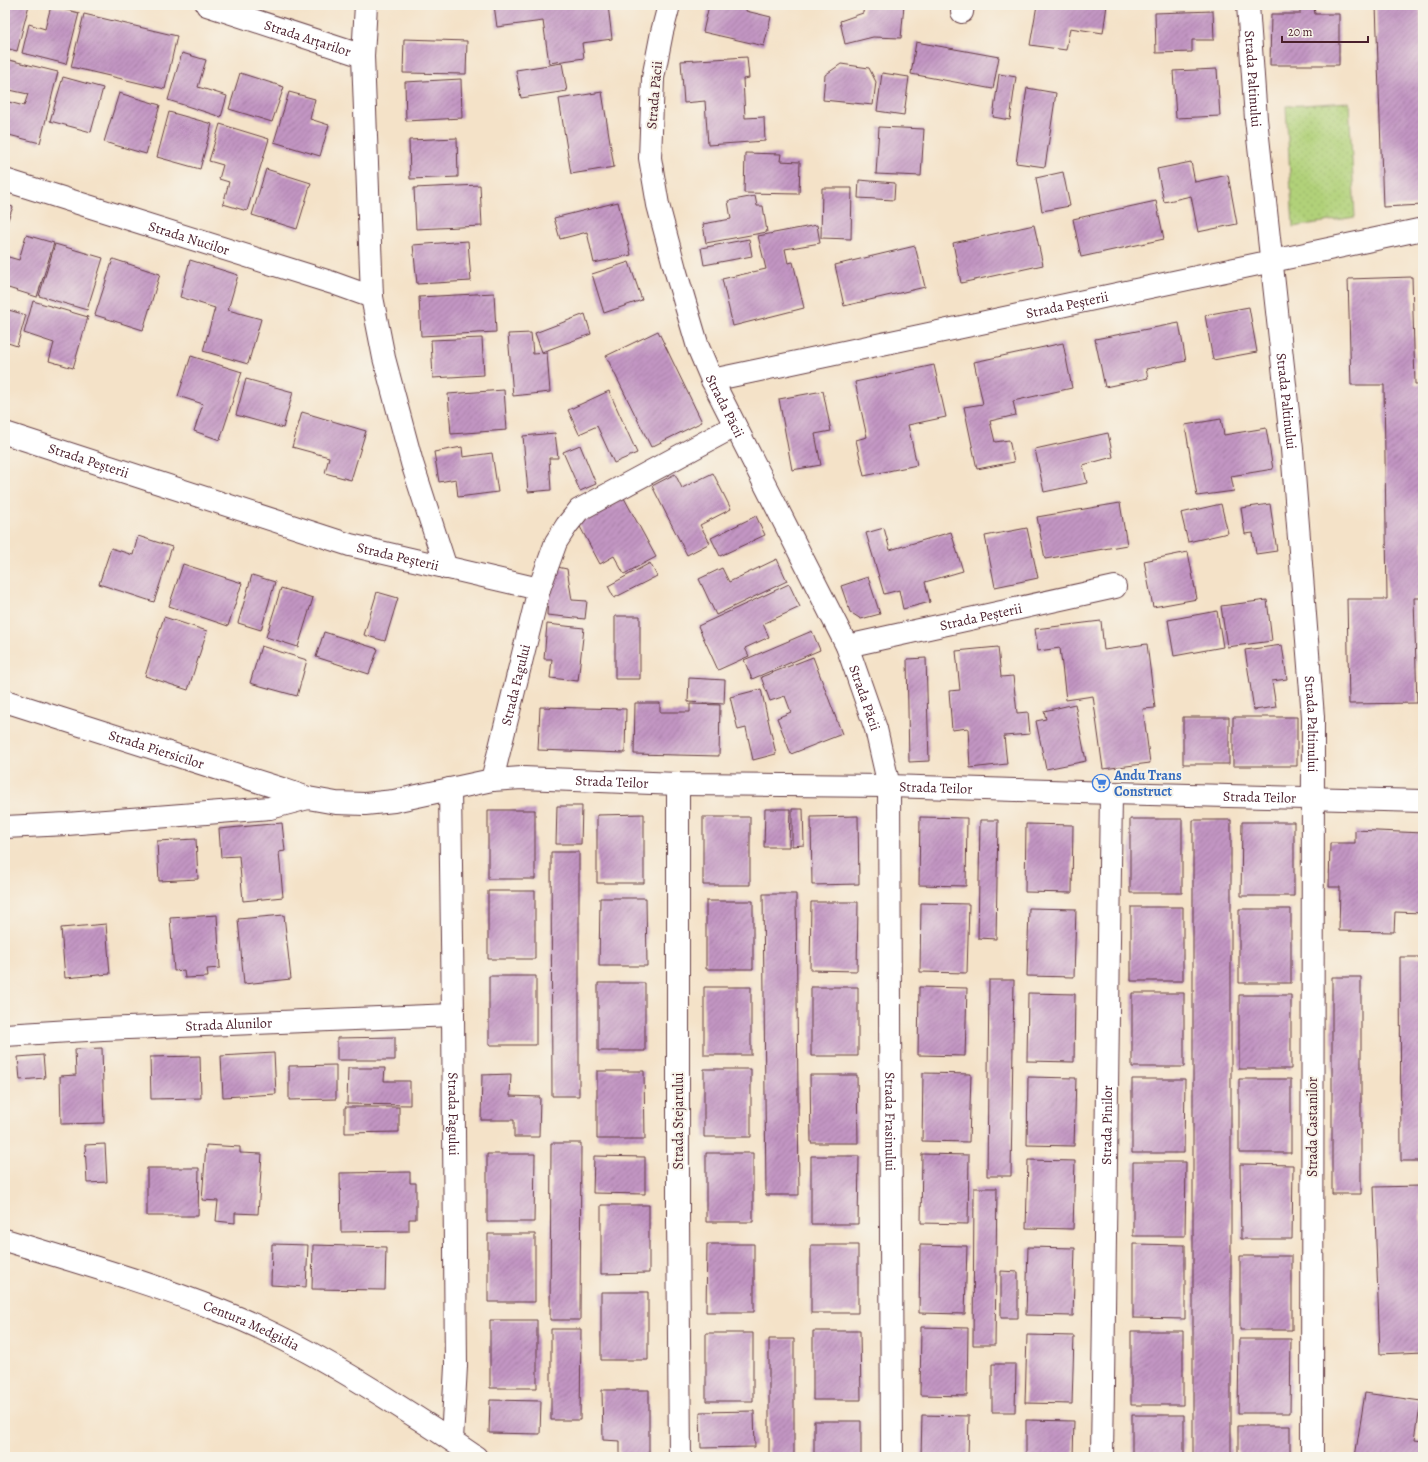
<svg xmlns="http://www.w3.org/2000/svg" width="1428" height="1462" font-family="Alegreya,serif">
	<defs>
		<pattern id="park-dots" width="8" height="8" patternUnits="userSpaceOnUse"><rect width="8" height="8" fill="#b1d179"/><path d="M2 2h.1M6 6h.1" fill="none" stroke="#9ab369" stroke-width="1.8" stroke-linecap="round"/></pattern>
		<pattern id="building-hatch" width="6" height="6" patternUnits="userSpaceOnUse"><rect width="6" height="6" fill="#c295c3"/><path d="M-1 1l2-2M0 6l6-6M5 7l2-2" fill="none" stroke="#a0799f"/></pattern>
	</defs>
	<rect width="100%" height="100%" fill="#f7f3e8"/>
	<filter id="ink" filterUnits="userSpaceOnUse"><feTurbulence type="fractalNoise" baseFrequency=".025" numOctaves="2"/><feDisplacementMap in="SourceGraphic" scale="8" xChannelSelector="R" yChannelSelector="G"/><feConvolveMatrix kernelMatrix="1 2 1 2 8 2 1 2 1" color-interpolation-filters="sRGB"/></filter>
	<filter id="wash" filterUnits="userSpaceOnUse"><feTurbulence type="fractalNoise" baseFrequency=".012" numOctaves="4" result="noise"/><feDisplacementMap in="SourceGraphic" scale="16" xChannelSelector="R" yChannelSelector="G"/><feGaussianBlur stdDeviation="0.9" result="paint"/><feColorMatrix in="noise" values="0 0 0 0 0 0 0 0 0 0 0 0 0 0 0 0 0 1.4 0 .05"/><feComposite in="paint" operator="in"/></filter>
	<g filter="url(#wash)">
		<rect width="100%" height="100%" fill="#f4e2c8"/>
		<path fill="url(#park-dots)" stroke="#7e7852" d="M1349 102 1355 217 1293 227 1286 106Z"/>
		<g id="blocks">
			<path fill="url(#building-hatch)" d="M7 5H29L17 51 5 48V13Z
				M494 5H608L612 39 582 43 584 58 549 63 543 21 497 27Z
				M709 5H747L746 11 771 17 764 46 703 32Z
				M864 5H904L901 38 873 37 845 44 840 21 863 13Z
				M1037 5H1107L1103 33 1070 28 1066 50 1030 45Z
				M1376 5H1420L1423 89V205L1383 207Z
				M51 6 79 13 66 64 22 53 29 24 45 29Z
				M1300 7H1314L1315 14H1339V65H1270L1271 14H1300Z
				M1213 11 1214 40H1192V52L1156 53 1155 13Z
				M84 14 177 36 165 89 71 67Z
				M404 39 467 41 466 74 403 73Z
				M916 42 999 57 993 89 911 74Z
				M182 53 206 60 198 87 227 96 221 117 168 100Z
				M747 57 749 78 743 79 745 118 764 117 765 141 708 145 705 101 684 103 681 61Z
				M5 59 58 72 40 143 5 134V101L24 106 28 94 5 89Z
				M562 63 567 91 521 98 516 70Z
				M841 64 869 68 876 82 873 105 823 100 825 75Z
				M1217 69 1220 116 1176 118 1173 71Z
				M240 73 284 87 272 122 229 109Z
				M882 73 909 77 904 115 877 111Z
				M999 74 1016 77 1010 120 993 117Z
				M63 77 103 88 91 132 50 121Z
				M461 79 462 118 406 121 405 82Z
				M1027 88 1056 93 1045 167 1016 163Z
				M289 92 315 99 310 119 329 125 320 156 274 142Z
				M602 92 614 167 571 174 559 99Z
				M119 93 160 105 146 154 104 142Z
				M169 112 212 124 200 169 157 157Z
				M220 124 269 139 247 211 223 204 229 182 219 179 223 165 209 161Z
				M879 127 924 129 921 176 876 174Z
				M457 138 458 177 410 179 409 140Z
				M745 153 781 154 780 161 800 162 799 194 744 193Z
				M1191 162 1195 182 1228 175 1237 224 1198 232 1191 196 1164 202 1157 169Z
				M266 169 311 183 297 229 252 215Z
				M1063 172 1070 206 1042 211 1036 178Z
				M859 180 895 183 894 200 858 198Z
				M480 185 482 226 416 229 414 188Z
				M822 188H852L851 239 821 238Z
				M755 196 757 206H763L767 232 706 243 703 224 731 219 728 201Z
				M1156 201 1164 239 1081 257 1073 219Z
				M618 202 631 255 594 263 587 232 560 239 554 218Z
				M5 204 13 207 5 227Z
				M817 225 820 243 785 249 788 263 793 262 804 308 733 326 722 279 766 269 758 236Z
				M1034 225 1043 265 961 283 953 243Z
				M26 235 54 243 37 297 5 287V256L19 260Z
				M749 239 752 256 704 265 701 248Z
				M468 241 471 281 417 284 413 245Z
				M55 244 103 258 87 310 39 296Z
				M915 246 925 287 844 306 835 265Z
				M113 259 160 274 143 330 95 315Z
				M190 260 238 275 228 310 261 319 248 364 203 351 215 308 180 297Z
				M629 262 642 300 604 313 592 274Z
				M1412 277 1415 384H1423V598H1414L1417 703 1349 704 1347 599H1387L1384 385H1351L1348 279Z
				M494 293 496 332 421 336 419 297Z
				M33 301 88 317 73 368 49 361 54 343 24 333Z
				M1249 307 1257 352 1213 360 1205 315Z
				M5 309 26 315 17 346 5 342Z
				M585 314 591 334 542 352 535 333Z
				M1179 323 1186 361 1146 369 1148 378 1105 387 1095 339Z
				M658 331 702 422 651 447 606 356Z
				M531 333 533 354 547 353 550 392 513 396 508 334Z
				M482 338 484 375 433 378 431 340Z
				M1063 343 1072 388 1013 401 1016 415 990 421 995 442 1009 440 1014 462 977 469 964 407 983 404 974 362Z
				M191 356 242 372 220 440 194 431 203 404 178 396Z
				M934 365 946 417 908 425 917 465 864 476 856 440 867 437 855 382Z
				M246 379 293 392 283 428 236 415Z
				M504 390 507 430 451 434 448 394Z
				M609 391 637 453 614 463 597 426 579 434 568 410Z
				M823 391 831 431 815 434 821 465 792 470 779 399Z
				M302 412 366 431 351 480 325 473 329 457 292 447Z
				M1221 419 1224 435 1266 428 1273 469 1231 476 1234 491 1197 496 1185 425Z
				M555 433 558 458H549L551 490 528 492 523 436Z
				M1108 433 1113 457 1083 465 1087 483 1044 492 1035 449Z
				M580 445 596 484 580 491 563 452Z
				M462 447 463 457 492 453 498 492 458 497 456 479 439 482 434 452Z
				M713 473 731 509 700 525 710 543 687 555 652 486 675 474 682 488Z
				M624 498 656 557 624 574 614 556 600 564 578 523Z
				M1120 503 1127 545 1045 559 1037 517Z
				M1221 504 1228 533 1188 542 1181 513Z
				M1270 504 1277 551 1256 554 1253 533 1245 534 1241 508Z
				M756 516 765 535 720 556 711 538Z
				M884 528 890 550 951 532 963 571 925 582 930 602 903 609 899 590 884 594 866 533Z
				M1027 528 1038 578 995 587 985 536Z
				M138 536 172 547 154 602 99 584 111 548 133 555Z
				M1188 552 1197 599 1153 607 1144 561Z
				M777 559 787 581 716 615 699 579 722 568 729 582Z
				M650 563 657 576 614 598 608 586Z
				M183 564 242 583 228 626 169 606Z
				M557 567 567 569 572 600 587 601 585 619 547 615 548 597Z
				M252 575 275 582 261 630 238 623Z
				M868 577 880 614 861 619 850 612 841 586Z
				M789 584 800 607 763 624 769 637 745 648 749 656 718 670 698 626Z
				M281 588 313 598 298 647 266 637Z
				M377 592 398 598 385 641 364 635Z
				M1267 600 1272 641 1227 647 1221 606Z
				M1217 611 1223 647 1174 656 1168 620Z
				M615 616H640V679H615Z
				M164 617 207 631 188 690 145 676Z
				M1101 621 1104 650 1147 644 1155 708 1143 709 1150 763 1103 769 1093 696 1066 700 1060 648 1038 651 1035 629Z
				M547 624 584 628 578 681 550 678 552 659H544Z
				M812 631 820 650 752 679 744 660Z
				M324 632 378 649 369 674 316 657Z
				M1282 645 1287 679 1272 681 1276 707 1254 710 1245 650Z
				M261 646 307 660 297 696 250 683Z
				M998 647 1001 677 1013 676 1017 713 1028 712 1030 734 1004 736 1007 764 970 768 968 728 952 730 949 691 960 690 956 651Z
				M813 657 842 734 791 754 777 718 791 712 785 696 770 701 761 677Z
				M926 658 929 761 909 762 907 659Z
				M689 678 725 680 724 704 688 702Z
				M761 689 776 754 753 760 746 728 738 730 730 697Z
				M635 703H660V712H690V704L720 705 719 756 634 754Z
				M1075 704 1086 761 1046 769 1036 721 1046 719 1044 711Z
				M540 707 626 709 625 753 538 750Z
				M1183 717H1229V764H1183Z
				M1233 717H1297V766H1233Z
				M557 806H582L581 844H556Z
				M765 809H790L789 847H764Z
				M792 809H803L804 845 792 846Z
				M488 810H535V879H488Z
				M644 814V883H597V815Z
				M858 816 859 884 812 885 811 817Z
				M703 817H750V885H703Z
				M920 817 967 818 966 886 919 885Z
				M1130 819H1182V893H1130Z
				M980 820H998L996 939 978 938Z
				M1193 820H1231V1457H1193Z
				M1242 822H1294V896H1241Z
				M282 823 285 851 279 852 283 897 243 901 239 856 221 857 219 829Z
				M1026 824 1073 825 1072 893 1025 892Z
				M1355 830 1423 833V913L1395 912 1394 932 1339 931 1340 887H1329L1330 843H1355Z
				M196 839 198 879 159 881 157 841Z
				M551 852H579V1096H552Z
				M488 891H535V959H488Z
				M763 894H796L799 1195H766Z
				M600 898H646L647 966H599Z
				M706 901H753V969H706Z
				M811 902H858L857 971 810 970Z
				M921 903 969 904 967 973 920 972Z
				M1131 907H1183V981H1131Z
				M1029 908 1076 909 1074 977 1027 976Z
				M1239 909H1291V983H1239Z
				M217 915 220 968 207 969 208 977 185 978 184 970 174 971 170 918Z
				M284 915 291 979 244 984 238 919Z
				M106 924 110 974 65 978 61 928Z
				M1400 957H1423V1161H1401Z
				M489 976H536V1045H489Z
				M1332 977H1361V1194H1332Z
				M989 980H1014L1011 1176H987Z
				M598 983H645V1051H598Z
				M704 987H751V1055H704Z
				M811 987H858V1056H811Z
				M919 987 967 988 965 1056 918 1055Z
				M1028 993 1075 994 1074 1062 1027 1061Z
				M1132 993H1184V1067H1132Z
				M1239 995H1291V1069H1239Z
				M395 1037V1060H337V1038Z
				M102 1048 104 1123 61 1124 60 1076 76 1075 75 1049Z
				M274 1053 276 1094 223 1097 221 1056Z
				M43 1055 45 1078 20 1080 18 1057Z
				M200 1056 201 1098 151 1099 150 1057Z
				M336 1065V1099L289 1100V1066Z
				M348 1068H385L384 1081H410V1105L347 1104Z
				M704 1069H751V1137H704Z
				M597 1071H644L645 1139H597Z
				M923 1073 971 1074 969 1142 922 1141Z
				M511 1074 510 1096 540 1097 539 1137H514V1120H481L482 1075Z
				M810 1075H857L858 1143H811Z
				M1028 1077 1076 1078 1074 1146 1027 1145Z
				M1132 1079H1185L1184 1153H1132Z
				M1239 1079H1291V1153H1239Z
				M345 1107H399V1132L345 1133Z
				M551 1143H581L580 1320H550Z
				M105 1144 107 1182 87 1183 85 1145Z
				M206 1145 240 1147V1153L262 1154 258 1214 235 1213V1223L216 1221 218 1201 202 1200Z
				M706 1153H753V1222H706Z
				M487 1154H535L534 1222H487Z
				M922 1154 969 1155 968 1224 921 1223Z
				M594 1156 645 1157V1194L593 1193Z
				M811 1156H859L858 1224H811Z
				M1028 1160 1075 1161 1073 1229 1026 1228Z
				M1133 1162H1186L1185 1236H1133Z
				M1240 1164 1293 1165 1292 1239H1241Z
				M147 1168H199L198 1216H147Z
				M410 1172V1183H416V1219H409V1231L341 1232 340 1173Z
				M1420 1186 1423 1271V1352L1380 1354 1374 1187Z
				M974 1188H997L995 1345H973Z
				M601 1205H649V1273L601 1274Z
				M488 1234H535V1302H488Z
				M272 1244 308 1245 306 1287 271 1285Z
				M707 1244H754V1312H706Z
				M1133 1244 1185 1245V1319L1133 1318Z
				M313 1245 386 1247 385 1290 312 1289Z
				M811 1245H858V1313H811Z
				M920 1245 967 1246 965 1314 919 1313Z
				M1028 1247 1075 1248 1073 1316 1026 1315Z
				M1240 1256H1292V1330H1240Z
				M1001 1271 1018 1272V1318H1001Z
				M601 1292H648V1360H601Z
				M490 1320H537V1388H490Z
				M921 1327 968 1328 967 1396 920 1395Z
				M551 1329H581L580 1420H551Z
				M813 1331H860L861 1400H813Z
				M1131 1331H1183V1405H1131Z
				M706 1333H753V1401H706Z
				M1027 1335 1074 1336 1072 1404 1025 1403Z
				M769 1339H794V1457H769Z
				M1239 1339H1291L1290 1413H1238Z
				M992 1364H1016L1015 1412H992Z
				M602 1390H649V1457H620V1441L603 1440Z
				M1365 1393 1421 1401 1415 1440 1423 1441V1457H1355Z
				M490 1400 541 1401 540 1434 489 1433Z
				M754 1411 755 1447 701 1448 700 1412Z
				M922 1415 969 1416 968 1457H921Z
				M1132 1415H1184V1457H1132Z
				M1026 1420 1074 1421 1073 1457H1026Z
				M814 1421H861V1457H814Z
				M1238 1426H1290V1457H1238Z"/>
		</g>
	</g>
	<g filter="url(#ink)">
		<use href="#blocks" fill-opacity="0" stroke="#643c43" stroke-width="1"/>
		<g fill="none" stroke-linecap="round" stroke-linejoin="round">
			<defs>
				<g id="minor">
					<path id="s1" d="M207 5 363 56"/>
					<path d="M366 5 363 56 372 297 384 358 412 463 446 568"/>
					<path id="s2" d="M669 5 662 32 653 78 650 158 658 205 675 269 698 347 712 380 847 646 876 729 889 786 892 1457"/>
					<path id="s3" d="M1248 5 1256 119 1292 449 1313 717 1312 1457"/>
					<path d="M962 12 963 5"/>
					<path id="s4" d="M5 180 333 283 372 297"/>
					<path id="s5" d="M712 380 1423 229"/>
					<path id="s6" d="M5 433 350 545 539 589"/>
					<path id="s7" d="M847 646 1115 587"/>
					<path id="s8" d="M5 701 282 789 308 798 336 803 365 804 394 801 492 780 522 778 678 784 889 786 1111 793 1423 801"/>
					<path id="s9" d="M492 780 539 589 556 542 567 525 579 510 735 426"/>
					<path d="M678 784V1218L680 1457"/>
					<path id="s10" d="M450 789 453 1015 456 1366 452 1440"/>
					<path d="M5 827 67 824 270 808 308 798"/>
					<path id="s11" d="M5 1035 103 1029 453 1015"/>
					<path id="s12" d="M5 1240C77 1262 151 1283 221 1311 283 1335 341 1369 397 1405 424 1422 450 1439 476 1457"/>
					<path id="s13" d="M1102 1457 1111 793"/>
				</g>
			</defs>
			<use href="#minor" stroke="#643c43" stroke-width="24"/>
			<use href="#minor" stroke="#fff" stroke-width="22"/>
		</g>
	</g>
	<defs>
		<symbol id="supermarket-ring" viewBox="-11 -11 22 22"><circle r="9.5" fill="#f7f3e8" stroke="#3f7fe0" stroke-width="1.5"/><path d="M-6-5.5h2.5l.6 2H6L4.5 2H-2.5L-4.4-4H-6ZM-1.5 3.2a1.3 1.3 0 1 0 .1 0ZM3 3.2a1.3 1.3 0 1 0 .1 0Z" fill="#3f7fe0"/></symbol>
	</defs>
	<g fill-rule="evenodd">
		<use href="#supermarket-ring" x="1091" y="773" width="20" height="20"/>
	</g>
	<g text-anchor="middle" stroke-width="4" stroke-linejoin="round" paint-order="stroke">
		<g font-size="14" fill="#4a1f2b" stroke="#f7f3e8">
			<text dy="5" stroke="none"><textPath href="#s1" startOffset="106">Strada Arțarilor</textPath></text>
			<text dy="5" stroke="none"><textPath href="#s3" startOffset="74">Strada Paltinului</textPath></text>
			<text transform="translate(654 95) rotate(-85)" y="5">Strada Păcii</text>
			<text dy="5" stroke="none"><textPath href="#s4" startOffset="193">Strada Nucilor</textPath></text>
			<text dy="5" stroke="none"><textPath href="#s5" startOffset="363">Strada Peșterii</textPath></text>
			<text dy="5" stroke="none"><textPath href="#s3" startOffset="398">Strada Paltinului</textPath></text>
			<text dy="5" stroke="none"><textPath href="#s2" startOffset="415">Strada Păcii</textPath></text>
			<text dy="5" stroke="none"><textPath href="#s6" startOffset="88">Strada Peșterii</textPath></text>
			<text dy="5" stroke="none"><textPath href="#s6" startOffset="412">Strada Peșterii</textPath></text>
			<text dy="5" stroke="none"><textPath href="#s7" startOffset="137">Strada Peșterii</textPath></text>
			<text dy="5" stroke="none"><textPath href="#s9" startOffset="98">Strada Fagului</textPath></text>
			<text dy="5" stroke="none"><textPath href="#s2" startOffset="739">Strada Păcii</textPath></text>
			<text dy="5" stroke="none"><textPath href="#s3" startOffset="722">Strada Paltinului</textPath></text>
			<text dy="5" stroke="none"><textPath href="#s8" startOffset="159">Strada Piersicilor</textPath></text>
			<text dy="5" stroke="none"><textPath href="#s8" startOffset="625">Strada Teilor</textPath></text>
			<text dy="5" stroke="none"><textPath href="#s8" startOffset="949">Strada Teilor</textPath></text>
			<text dy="5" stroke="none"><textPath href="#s8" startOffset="1273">Strada Teilor</textPath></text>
			<text dy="5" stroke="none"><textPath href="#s11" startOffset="224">Strada Alunilor</textPath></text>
			<text dy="5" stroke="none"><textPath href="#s10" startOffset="325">Strada Fagului</textPath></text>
			<text transform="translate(678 1121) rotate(-90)" y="5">Strada Stejarului</text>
			<text dy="5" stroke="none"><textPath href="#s2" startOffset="1166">Strada Frasinului</textPath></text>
			<text dy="5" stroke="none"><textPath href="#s13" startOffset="332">Strada Pinilor</textPath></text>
			<text transform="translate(1312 1127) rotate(-90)" y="5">Strada Castanilor</text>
			<text dy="5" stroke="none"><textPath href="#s12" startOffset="261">Centura Medgidia</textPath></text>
		</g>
		<g font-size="14" font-weight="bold" fill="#366cbe" stroke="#f7f3e8" text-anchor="start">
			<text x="1114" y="780">Andu Trans<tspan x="1114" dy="16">Construct</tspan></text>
		</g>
	</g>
	<rect width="1428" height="1462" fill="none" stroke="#f7f3e8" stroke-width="20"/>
	<path d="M1282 36v6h86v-6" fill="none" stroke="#4a1f2b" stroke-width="2"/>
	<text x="1288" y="36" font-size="12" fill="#4a1f2b" stroke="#f7f3e8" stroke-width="3" paint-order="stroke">20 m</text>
</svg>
